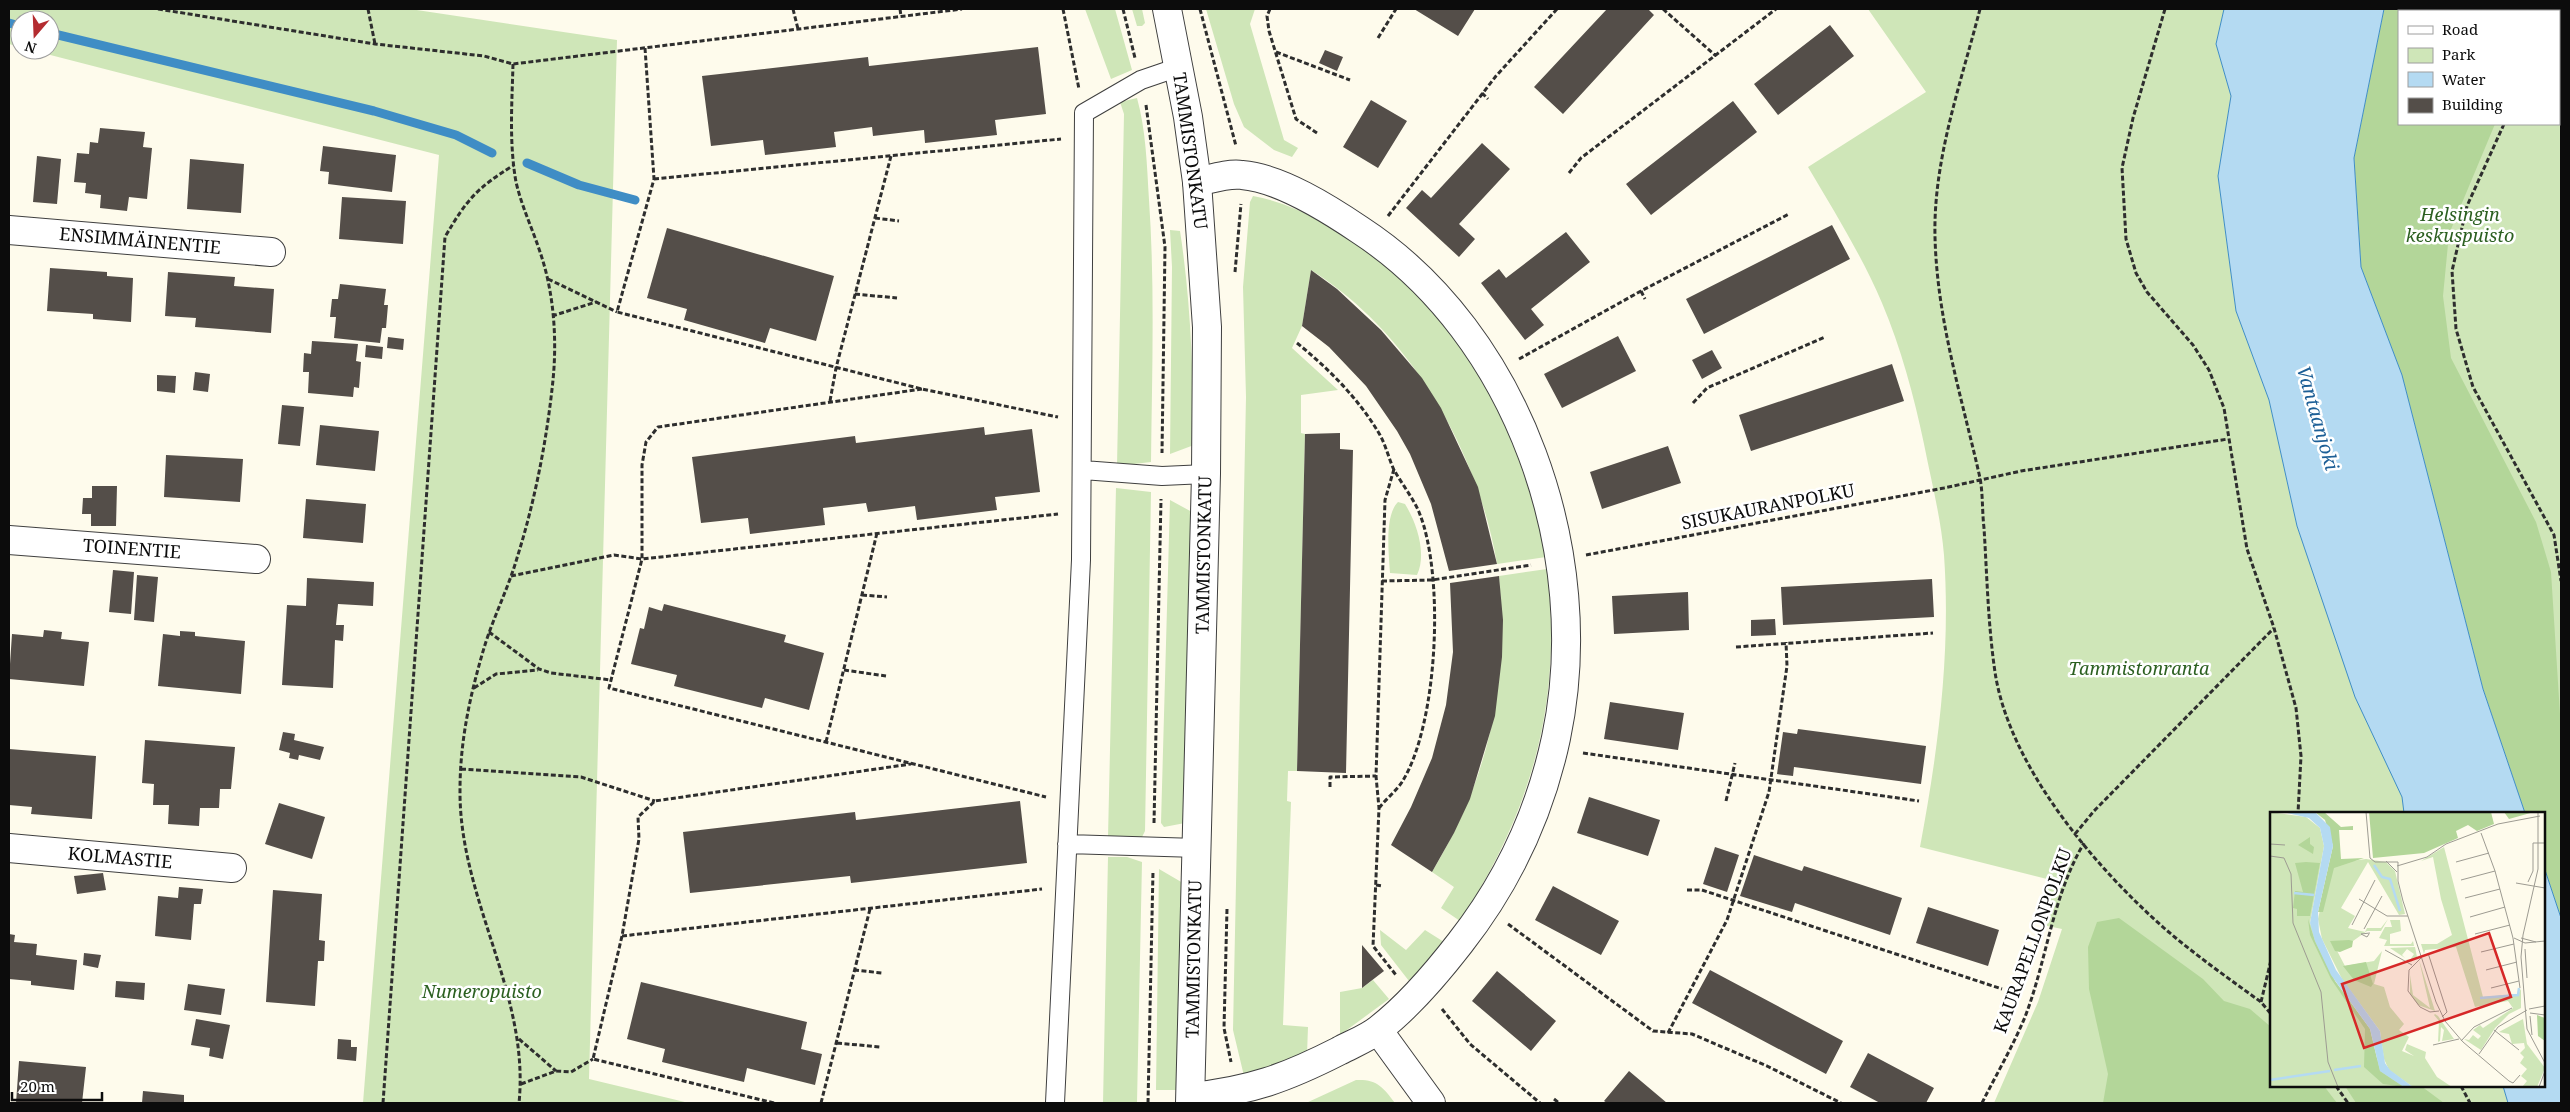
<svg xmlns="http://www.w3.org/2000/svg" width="2570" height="1112" font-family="'Noto Serif',serif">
	<rect width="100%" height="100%" fill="#fefbec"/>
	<path fill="#cfe6b8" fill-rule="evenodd" d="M9 9H410L617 40 589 1079 689 1103H363L439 155 31 50H50V20H20V47L9 44Z
		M1085 9H1115L1132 70 1111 79Z
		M1132 9H1142L1145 23 1142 26H1137Z
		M1206 9H1255L1250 24 1284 140 1298 148 1292 157 1274 150 1244 127 1234 104Z
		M1868 9H2224L2216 44 2231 96 2218 176 2236 311 2269 400 2297 526 2323 601 2402 797 2404 813H2271V1086H2503L2508 1103H1994L2038 1002 2062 929 2038 924 2051 880 1920 847C1938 751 1951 653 1944 555 1941 518 1931 480 1924 444 1914 396 1901 348 1882 303 1862 256 1834 211 1808 167L1926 92Z
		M2384 9H2561V918L2544 867V813H2525L2438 513 2402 375 2361 267ZM2399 11H2559V124H2399Z
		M1137 98C1146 130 1147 166 1149 200 1155 287 1152 374 1151 462L1117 466 1124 114 1120 102Z
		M1253 196C1296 204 1334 227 1368 253 1380 262 1392 271 1404 281 1483 351 1525 456 1546 557L1497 564C1478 451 1410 332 1311 270L1302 326 1292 348 1338 390 1301 395V433L1305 434 1297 771H1288L1287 801 1291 802 1283 1025 1308 1027 1307 1054 1244 1076 1233 1030 1246 397 1243 287 1250 202Z
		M1170 230 1180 231C1191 302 1193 373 1194 445L1170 454 1172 267Z
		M1116 488 1151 492 1145 831 1142 837H1108Z
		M1170 500 1192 512 1185 823 1164 827 1161 823Z
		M1398 502 1405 504C1417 523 1427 554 1417 575L1390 573C1389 555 1384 516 1398 502Z
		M1547 569C1563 700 1532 811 1460 921L1441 908 1454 887 1432 872C1490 775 1508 688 1499 576Z
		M1108 857H1127L1142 862 1137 1103H1103Z
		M1159 869 1183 883 1178 1090H1156Z
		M1380 930 1406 950 1425 930 1444 942 1409 981 1381 945Z
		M1373 980 1389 999 1340 1035V992L1362 988Z
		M1356 1080C1377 1079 1383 1087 1395 1103H1306Z"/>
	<path fill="#b3d699" d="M2384 9H2561L2559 12 2399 11V124H2495L2449 234 2443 296 2451 358 2536 522 2551 572 2561 730V918L2544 867V813H2525L2483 689 2402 375 2361 267 2354 158Z
		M2119 918 2203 979 2224 1001 2250 1009 2271 1027V1086H2324L2337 1103H2103L2108 1074 2089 989 2088 947 2097 922Z
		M2345 1086H2421L2444 1103H2356Z"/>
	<path fill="#b4daf2" stroke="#3f8dc5" d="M2224 9H2384L2354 158 2361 267 2402 375 2483 689 2525 813H2404L2402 797 2355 697 2297 526 2269 400 2236 311 2218 176 2231 96 2216 44Z
		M2544 867 2561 918V1103H2508L2503 1086H2544Z"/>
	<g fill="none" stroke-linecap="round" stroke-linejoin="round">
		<path stroke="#3f8dc5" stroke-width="9" d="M9 23 20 26
			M50 33 374 111 456 135 492 153
			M527 163 579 185 635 200"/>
	</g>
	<path fill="#544e49" d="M1414 9H1475L1458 36Z
		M1607 9H1648L1654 15 1563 114 1534 87Z
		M1830 25 1854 56 1778 115 1754 84Z
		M1038 47 1046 114 995 120 997 135 925 143 924 130 873 136 872 127 834 132 836 147 765 155 763 140 711 146 702 76 868 57 869 66Z
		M1325 50 1343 57 1337 71 1319 63Z
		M1371 100 1407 121 1378 168 1343 147Z
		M1733 101 1757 132 1651 215 1626 184Z
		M100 128 145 132 143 147 152 148 147 199 129 197 127 211 100 208 101 195 85 193 86 183 74 182 77 153 89 154 90 142 98 143Z
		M1482 143 1510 169 1459 224 1475 239 1459 257 1406 208 1422 190 1431 198Z
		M323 146 396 155 392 192 328 184 329 172 320 171Z
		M37 156 61 159 57 204 33 202Z
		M190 159 244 164 241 213 187 209Z
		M342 197 406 201 403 244 339 239Z
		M1832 225 1850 259 1704 334 1686 299Z
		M667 228 834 276 816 341 770 328 765 343 684 320 687 309 647 298Z
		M1566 232 1590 262 1531 309 1544 325 1525 340 1481 283 1499 269 1506 278Z
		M50 268 107 272V276L133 278 131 322 93 319V314L47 311Z
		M1311 270 1337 289 1381 330 1422 378 1441 408 1478 487 1497 564 1449 571 1431 504 1410 454 1397 431 1366 386 1329 347 1302 326Z
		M168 272 235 277 234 286 274 289 271 333 195 327 196 318 165 316Z
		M340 284 386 289 384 305H388L386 328H382L380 343 334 338 336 317H330L332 299H338Z
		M1618 336 1636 371 1562 408 1544 374Z
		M388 337 404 339 403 350 387 348Z
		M312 341 358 344 356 361 361 362 359 388 354 387 353 397 308 393 309 372H303L304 353 311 354Z
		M366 345 383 347 382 359 365 357Z
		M1712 350 1722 368 1702 379 1692 360Z
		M1892 364 1904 401 1751 451 1739 415Z
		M195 372 210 374 208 392 193 390Z
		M157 375 176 376 175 393 157 391Z
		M282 405 304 407 300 446 278 444Z
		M320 425 379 431 375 471 316 465Z
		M984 427 985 435 1032 429 1040 492 995 497 997 510 917 520 915 506 868 512 866 503 823 508 825 525 750 534 748 518 701 523 692 457 855 436 856 443Z
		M1340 433V449L1353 450 1346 773 1297 771 1305 434Z
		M1668 446 1681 483 1602 509 1590 472Z
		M166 455 243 459 240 502 164 497Z
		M92 486H117L116 526H91V514H82L83 498H92Z
		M306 499 366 504 363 543 303 538Z
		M113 570 134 572 131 614 109 612Z
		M137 575 158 577 154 622 134 620Z
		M1499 576 1503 620 1502 657 1495 716 1470 799 1454 833 1432 872 1391 845 1411 807 1432 758 1446 705 1453 652 1450 583Z
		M307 578 374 582 373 606 338 604 336 625H344L343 641 335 640 333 688 282 685 287 605 306 606Z
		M1932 579 1934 617 1783 625 1781 587Z
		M1688 592 1689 630 1614 634 1612 596Z
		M664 604 786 635 784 642 824 653 809 710 765 698 762 708 674 686 677 675 631 664 640 628 644 629 649 607 662 611Z
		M1775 619 1776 635 1751 636V620Z
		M44 630 62 632 61 639 89 642 84 686 9 679 12 634 43 637Z
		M180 631 195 632V636L245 641 241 694 158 686 163 634 180 636Z
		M1610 702 1684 713 1678 750 1604 739Z
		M1798 729 1926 746 1921 784 1794 767 1793 776 1777 774 1783 732 1797 734Z
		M283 732 295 734 294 740 324 747 320 760 299 755 298 760 289 758 290 753 279 750Z
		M145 740 235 747 231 789H220L219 808H200L199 826 168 824 169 805H153L154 784 142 783Z
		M9 749 96 756 92 819 31 814 32 807 9 805Z
		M1589 797 1660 820 1648 856 1577 833Z
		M1020 801 1027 863 851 883 850 876 690 893 683 832 855 812 856 820Z
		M279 803 325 817 312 859 265 844Z
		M1715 847 1739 855 1727 892 1703 884Z
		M1754 855 1802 871 1804 866 1902 898 1890 935 1795 903 1792 912 1740 896Z
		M103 873 106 890 77 894 74 876Z
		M1553 886 1619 921 1601 955 1535 920Z
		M179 887 203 889 201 904H194L191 940 155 936 158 896 178 898Z
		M273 890 322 894 319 940 325 941 324 961H318L315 1006 266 1002Z
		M1928 907 1999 930 1988 966 1916 943Z
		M9 934 15 935 14 942 37 944 36 955 77 960 74 990 31 985V981L9 979Z
		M1362 945 1384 971 1362 988Z
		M84 953 101 955 98 968 83 965Z
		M1710 970 1843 1041 1826 1074 1692 1003Z
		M1497 971 1556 1021 1531 1051 1472 1001Z
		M116 981 145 983 144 1000 115 997Z
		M641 982 807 1022 801 1049 822 1054 815 1085 747 1068 744 1082 662 1062 665 1049 627 1039Z
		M188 984 225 989 221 1015 184 1010Z
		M196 1019 230 1025 223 1059 209 1056 210 1048 191 1045Z
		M338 1039 351 1040V1047H357L356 1061 337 1059Z
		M1868 1053 1934 1088 1926 1103H1880L1850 1087Z
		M19 1061 86 1067 82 1103H16Z
		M1629 1071 1667 1103H1607L1604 1101Z
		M143 1091 184 1095V1103H142Z"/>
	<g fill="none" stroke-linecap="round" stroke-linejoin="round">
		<defs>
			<path id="service" d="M1083 470 1162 476 1206 474
				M1067 844 1197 848
				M1055 1103 1081 560 1084 113 1141 80 1179 67"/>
			<path id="minor" d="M9 230 271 252
				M9 540 256 559
				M9 848 232 868
				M1378 1030 1431 1103
				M1191 1097C1250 1091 1286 1078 1339 1051 1352 1044 1368 1038 1379 1029 1410 1005 1436 974 1460 943 1507 883 1540 813 1556 738 1595 555 1519 334 1360 230 1329 209 1280 178 1242 175 1228 173 1211 179 1197 182"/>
			<path id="tertiary" d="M1167 9 1188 117 1197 182 1207 327 1206 474 1190 1103"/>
		</defs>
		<use href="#service" stroke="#3f3f3f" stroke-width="20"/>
		<use href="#minor" stroke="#3f3f3f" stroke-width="30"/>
		<use href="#tertiary" stroke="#3f3f3f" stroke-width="30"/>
		<path stroke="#2e2e2e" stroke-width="3" stroke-dasharray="5 2.5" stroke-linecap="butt" d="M158 9 375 44 484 56 513 64 962 9
			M368 9 375 44
			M793 9 798 29
			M900 9 901 16
			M1063 9 1079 89
			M1123 9 1135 58
			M1200 9 1236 146
			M1270 9 1267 16 1269 31 1296 119 1317 133
			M1663 9 1716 56
			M1980 9C1961 83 1933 160 1935 237 1937 320 1962 398 1980 478 1983 494 1982 511 1984 528 1987 575 1988 625 1995 672 2009 766 2094 866 2164 928 2194 954 2228 978 2261 1002L2271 1014
			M2165 9 2133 118 2122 168 2126 239 2136 273 2147 292 2193 345 2209 370 2224 408 2247 549 2274 628 2296 708 2301 756 2298 813
			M2559 29 2561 25
			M1378 38 1396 9
			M645 48 654 179 617 312 922 389 1058 417
			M1276 52 1350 80
			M513 64C512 103 509 143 516 182 522 208 534 232 542 258 554 296 557 340 553 380 547 439 535 501 517 558 508 589 493 618 484 648 470 695 460 741 460 790 459 899 530 994 519 1103
			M1482 93 1488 99
			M1146 105 1165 247 1162 453
			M2504 124 2467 206 2452 271 2456 329 2473 387 2554 535 2561 581
			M1569 173 1581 158 1776 9
			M654 179 1061 139
			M1388 216 1496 76 1557 9
			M875 218 899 221
			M1235 272 1241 204
			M548 279 617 312
			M1641 291 1645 299
			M855 294 897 298
			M552 316 596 302
			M1297 343C1329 369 1359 399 1380 435 1386 446 1389 459 1394 470 1402 484 1413 498 1419 512 1445 575 1438 725 1402 782 1396 791 1386 799 1379 808
			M1519 359 1641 291 1789 214
			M922 389 658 427 646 442 642 465V559L609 688 1046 797
			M830 401 836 368 891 156
			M1693 403 1707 388 1825 337
			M1394 469 1385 500 1376 776 1379 808 1373 946 1396 975
			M1586 555 1944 488 2021 471 2228 439
			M511 576 614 555 642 559 1058 514
			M1382 581 1432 580 1531 565
			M862 595 887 597
			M489 632 539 669 551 673 611 680
			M1736 647 1933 633
			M844 670 886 676
			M474 688 496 674 538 670
			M826 742 877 533
			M1583 753 1919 801
			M461 769 581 777 655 801
			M1330 787V777L1376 776
			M1726 801 1735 763
			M1154 823 1161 499
			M2075 834 2094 811 2274 628
			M1376 885 1382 886
			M1687 890H1702L2002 989
			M1227 909 1224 1028 1231 1062
			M1508 924 1653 1031 1692 1034 1767 1066 1841 1103
			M622 936 1042 889
			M854 970 882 973
			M2261 1002 2271 960
			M1442 1009 1470 1044 1540 1103
			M1668 1033 1727 920 1769 792 1787 666 1786 642
			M519 1039 556 1071
			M837 1043 880 1047
			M521 1084 556 1071 571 1072 593 1059
			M2336 1086 2348 1103
			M2461 1086 2470 1103
			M1554 1099 1559 1103
			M383 1103 445 237C467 199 477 188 514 165
			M774 1103 593 1059 622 936 639 839 638 817 655 801 911 764
			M821 1103 870 909
			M1148 1103 1153 871
			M1982 1103C1996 1075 2013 1046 2025 1017 2047 960 2052 897 2084 843"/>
		<use href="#service" stroke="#fff" stroke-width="18"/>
		<use href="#minor" stroke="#fff" stroke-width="28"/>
		<use href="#tertiary" stroke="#fff" stroke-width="28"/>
	</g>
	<g text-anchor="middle" stroke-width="5" stroke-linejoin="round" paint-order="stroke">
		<g font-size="18" fill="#0c0c0c" stroke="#fff">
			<text transform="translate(1190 151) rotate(82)" y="6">TAMMISTONKATU</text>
			<text transform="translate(140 241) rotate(5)" y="6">ENSIMMÄINENTIE</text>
			<text transform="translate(1768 507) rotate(-11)" y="6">SISUKAURANPOLKU</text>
			<text transform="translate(132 549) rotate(4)" y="6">TOINENTIE</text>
			<text transform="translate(1204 555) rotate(-89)" y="6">TAMMISTONKATU</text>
			<text transform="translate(120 858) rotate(5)" y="6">KOLMASTIE</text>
			<text transform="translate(2033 941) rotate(-70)" y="6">KAURAPELLONPOLKU</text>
			<text transform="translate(1194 959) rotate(-89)" y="6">TAMMISTONKATU</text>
		</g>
		<g font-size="18" font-style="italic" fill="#2c6021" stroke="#fff">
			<text x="2460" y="221">Helsingin<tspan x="2460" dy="21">keskuspuisto</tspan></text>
			<text x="2139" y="675">Tammistonranta</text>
			<text x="482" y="998">Numeropuisto</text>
		</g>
		<g font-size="19" font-style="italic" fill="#1d5f96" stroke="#fff">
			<text transform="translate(2318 418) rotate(74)" y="7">Vantaanjoki</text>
		</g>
	</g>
	<g transform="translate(2270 812)">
		<rect width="275" height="275" fill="#fefbec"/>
		<path d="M0 0 36 5 50 16 54 34 40 111 65 169 100 217 104 244 134 275H0ZM174 35 213 185 248 182 251 177V196L239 202 225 216 211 238 194 227 199 228 203 223 208 227 211 224 203 218 210 213 213 216 243 196 238 189 205 195 186 135 155 138 154 142 151 132H167L182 123 171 87 163 45 151 49ZM96 47 116 50 125 59 135 102 129 103 98 50 71 96 85 104 78 116 95 120 97 116H111L118 107 111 119H97L83 129 63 131 75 154 104 149 112 139 104 172 114 175 120 195 134 212 129 218 139 225 132 239 144 244 135 238 137 232 156 240 155 246 167 265 182 275H143L119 258 114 247 110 219 72 167 52 127 48 107 60 52ZM120 108H130L131 119 120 122V132H141L143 129 144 134H114L117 128 109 126 115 115H122ZM145 135 147 145 141 150 136 147 140 148 144 142 137 137 132 143 135 146 120 136ZM149 148 150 151 165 199 148 193 140 182V163L143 183 160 196ZM164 203 165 202 168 204 184 227 172 229 174 218 171 215 170 229 168 230 169 209ZM253 207 257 232 275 256 267 275H252L257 269 251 264 257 257 250 251 254 245 250 241 255 236 254 231 242 232 239 222 229 220Z" fill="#cfe6b8"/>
		<path d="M45 0H54L71 15 83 14V18H69L71 47 94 46 64 56 53 100H48L63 34 55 8ZM99 0H221L224 12 207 19 198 13 186 19 188 26 154 41 103 46ZM234 0H264L239 7ZM40 25V32L44 35 43 42 28 33ZM36 50 50 51 40 104H27V97L23 96 25 79 33 80 25 51ZM38 107 45 129 65 169 100 217 110 259 134 275 113 272 94 255 95 217 61 167 40 123ZM79 128 83 129 82 135 70 140 65 139 60 129ZM96 150 103 172 101 175 84 168 73 154ZM267 203 275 206V229L268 224Z" fill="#b3d699"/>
		<path d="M13 0H45L60 15 63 34 48 100 49 120 66 158 110 219 115 251 120 258 143 275H134L110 259 100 217 61 163 45 129 40 111 54 34 50 16 39 6Z" fill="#b4daf2"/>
		<path fill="none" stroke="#b4daf2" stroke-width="2.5" d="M104 53 112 65 120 67 130 99M24 81 44 83M210 186 248 183 249 176M64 258 91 254M0 268 60 259"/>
		<path fill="none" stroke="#9d9b92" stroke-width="1" d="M96 0 100 46 105 50H128V69L133 89 166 190 175 209 193 230 239 269 243 271 250 263M268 0V57L253 123 251 145 257 217 275 251M211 21 225 59 243 126 250 176M0 32 15 33M0 44 14 46 21 62 23 111 51 180 58 250 68 275M116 49 127 60M186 50 219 41M127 54 157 45 176 32 228 12 270 4M191 68 225 59M258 70 263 59V31H275M246 71 275 76M195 86 230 77M89 87 117 104H138M200 105 235 95M82 113 105 68M94 117 112 84M99 122 97 125 91 122 100 121M205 122 240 113M244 126 255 131 275 129M251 126 266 130M255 137 257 166M115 138 142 153M211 140 244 132M158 141 177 200 172 205M151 146 139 158 138 179 150 195 160 200 169 199M216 158 247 150M221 176 249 169M259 197 275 194M260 201 275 203M260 204 262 223M224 218 249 238M191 229 204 215 242 196M163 233 189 227M209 242 228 215 257 198M269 275 275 259"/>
		<path fill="#d62828" fill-opacity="0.15" stroke="#d62828" stroke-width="2.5" d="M219 121 241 185 94 236 72 172Z"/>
		<rect width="275" height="275" fill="none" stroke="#0c0c0c" stroke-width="2.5"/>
	</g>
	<rect width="2570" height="1112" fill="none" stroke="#0c0c0c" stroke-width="20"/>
	<rect x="2398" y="10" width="162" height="115" fill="#ffffff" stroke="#9e9e9e"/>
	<rect x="2408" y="26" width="25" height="8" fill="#ffffff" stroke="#9e9e9e"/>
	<text x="2442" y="35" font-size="15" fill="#0c0c0c">Road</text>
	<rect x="2408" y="48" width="25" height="15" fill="#cfe6b8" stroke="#9e9e9e"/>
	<text x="2442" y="60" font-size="15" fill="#0c0c0c">Park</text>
	<rect x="2408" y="72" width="25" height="15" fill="#b4daf2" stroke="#9e9e9e"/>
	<text x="2442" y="85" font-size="15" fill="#0c0c0c">Water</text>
	<rect x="2408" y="98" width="25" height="15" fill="#544e49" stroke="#9e9e9e"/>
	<text x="2442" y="110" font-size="15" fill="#0c0c0c">Building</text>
	<g transform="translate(35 35) rotate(199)"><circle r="24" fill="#ffffff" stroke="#9e9e9e"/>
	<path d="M0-4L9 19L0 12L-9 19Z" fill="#b42c30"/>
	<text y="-8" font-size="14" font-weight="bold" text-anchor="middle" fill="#0c0c0c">N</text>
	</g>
	<path d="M12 1092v8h90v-8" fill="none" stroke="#0c0c0c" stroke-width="2.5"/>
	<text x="20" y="1092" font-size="15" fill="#0c0c0c" stroke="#ffffff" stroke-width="4" paint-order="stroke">20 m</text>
</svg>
